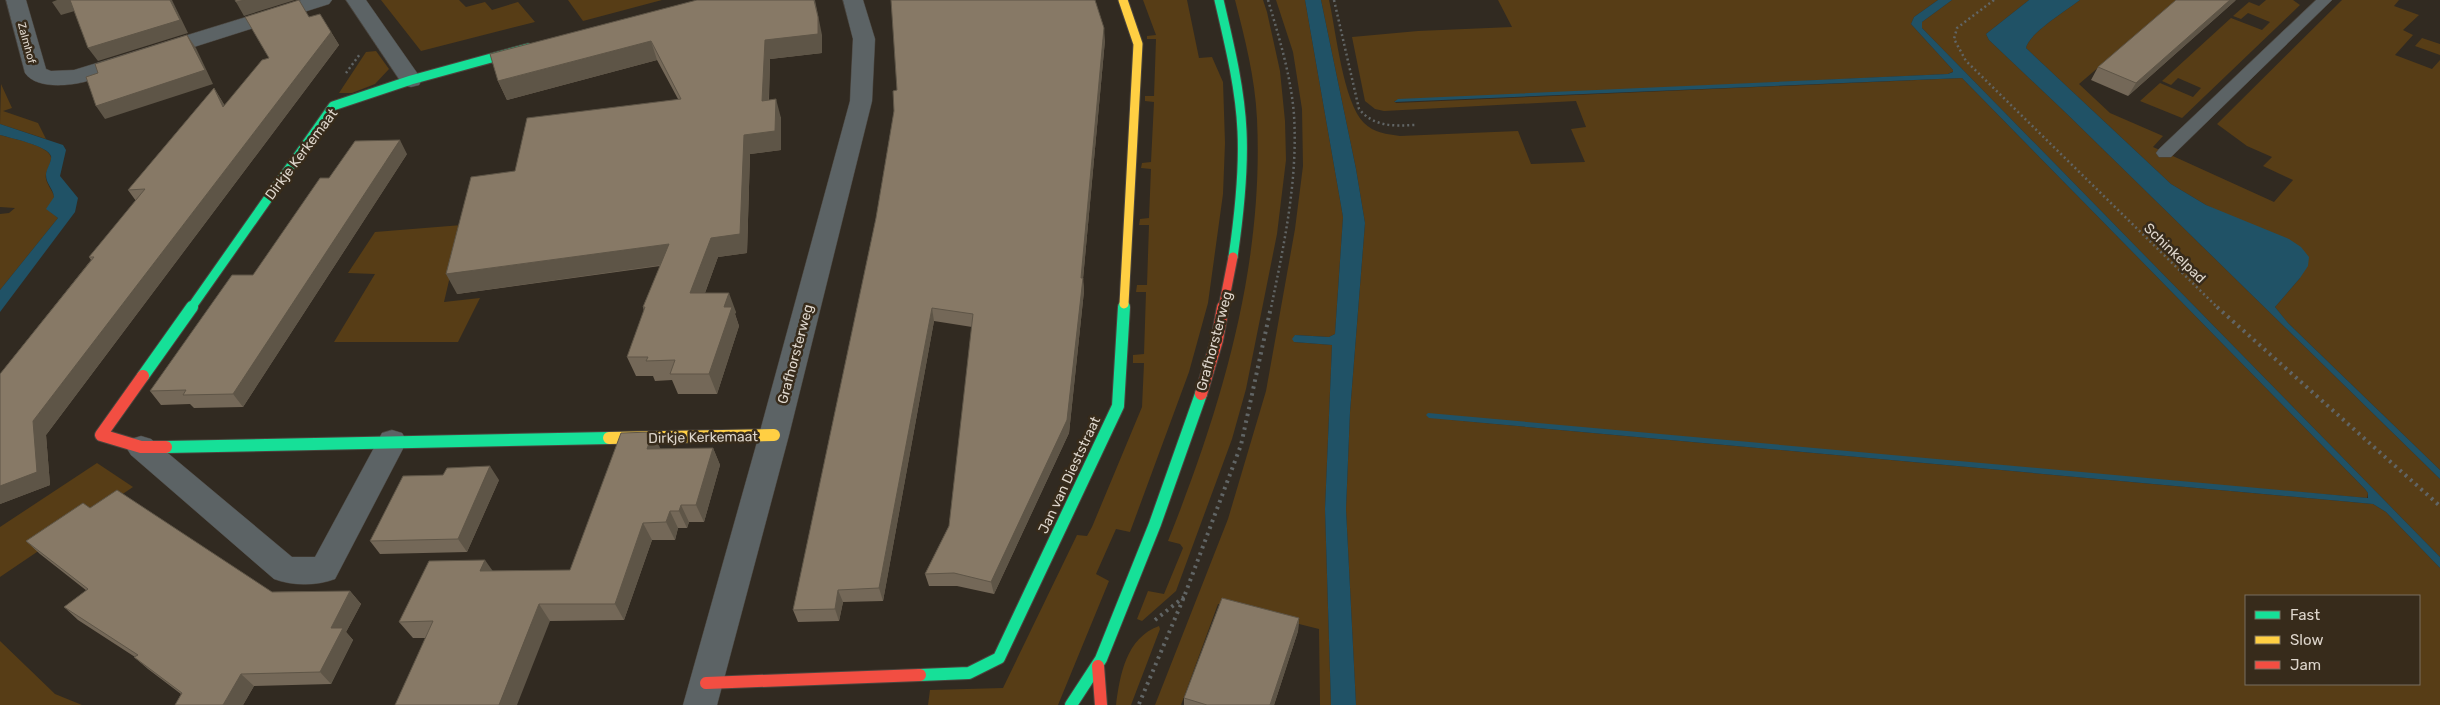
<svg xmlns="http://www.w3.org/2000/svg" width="2440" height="705" font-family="Rubik,sans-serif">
	<rect width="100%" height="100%" fill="#312a21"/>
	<path fill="#573d16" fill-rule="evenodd" d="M381 0H459L466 7 485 2 492 10 518 2 535 22 421 51Z
		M568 0H662L583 21Z
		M1143 0H1187L1199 58 1212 57 1223 82 1225 143 1223 194 1208 303 1189 372 1130 532 1116 529 1096 574 1109 581 1058 705H928L930 690 1003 688 1077 535 1087 536 1092 527 1142 407 1144 363H1133V355L1144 354 1146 292H1136L1137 285H1147L1149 225H1139L1140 219 1149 218 1151 169 1141 168 1142 163 1151 162 1154 102 1145 101V96H1154L1156 39H1147V36L1156 35Z
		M1235 0H1263L1267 12 1280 71 1285 121 1286 160 1277 234 1246 389 1232 439 1176 591 1142 621 1137 619 1148 591 1164 594 1183 548 1180 544 1168 541C1222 406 1264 265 1257 119 1255 78 1245 39 1235 0Z
		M1276 0H1305L1343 217 1335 334 1329 337 1295 335 1294 342 1332 345 1325 509 1331 705H1320L1319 629 1218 604 1181 705H1155L1228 519 1266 391 1295 229 1303 166 1302 109 1293 52Z
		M1321 0H1329C1336 31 1343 102 1364 123 1374 133 1387 134 1400 136L1518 131 1531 164 1585 162 1571 129 1586 127 1576 101 1384 111 1375 109 1365 101 1352 37 1418 31 1512 27 1498 0H1938L1914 17 1911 24 1953 70 1954 71 1948 74 1394 101 1396 103 1962 78 2365 489 2368 493 2367 498 1429 418 2373 504 2386 512 2440 568V705H1356L1346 509 1350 412 1365 223 1356 169ZM2246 596H2419V684H2246Z
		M1952 0H2029L1986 34 1989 40 2066 113 2440 479V557L1922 28V22Z
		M2080 0H2177L2079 84 2110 113 2163 136 2153 147 2274 202 2293 180 2263 166 2272 157 2247 146 2217 124 2342 0H2399L2394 6 2419 15 2403 30 2413 35 2395 55 2432 69 2440 60V470L2287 322 2275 307 2300 278 2228 216 2206 205 2171 184 2026 48C2028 34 2067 10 2080 0Z
		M2266 0H2293L2300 5 2182 118 2140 101 2160 83 2193 97 2201 88 2178 78 2171 85 2162 81 2231 18 2262 30 2270 22 2248 13 2241 19 2233 16 2249 2 2259 6Z
		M2422 38 2440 44V55L2415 46Z
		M376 51 389 69 375 84 352 93H339L366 52Z
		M1 84 12 108 3 111 38 123 46 139 0 124Z
		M0 135C10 138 53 146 51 159 50 168 43 173 47 182 53 196 59 195 47 209L58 218 0 290V214L9 213 15 208 0 207Z
		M462 225 444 302 480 298 458 342H334L375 274 348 273 375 232Z
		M97 463 133 487 0 577V527Z
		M1159 626 1160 629 1131 705H1116C1120 675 1126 638 1159 626Z
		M0 641 55 694 82 705H0Z"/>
	<path fill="#205266" d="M1305 0H1321L1356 169 1365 223 1350 412 1346 509 1356 705H1331L1325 509 1332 345 1294 342 1292 339 1295 335 1329 337 1335 334 1343 217Z
		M1938 0H1952L1922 22V28L2440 557V568L2386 512 2373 504 1429 418 1426 415 1428 413 2368 498V493L2365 489 1962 78 1394 102 1398 99 1948 74 1953 72V70L1911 24 1914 17Z
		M2029 0H2080C2067 10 2028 34 2026 48L2171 184 2206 205 2289 239 2301 247 2309 257 2308 266 2300 278 2275 307 2288 323 2440 470V479L2066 113 1989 40 1986 34Z
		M0 124 63 145 66 150 60 176 78 198 75 212 0 312V290L58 218 46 209 54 197C53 188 46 184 46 175 46 169 52 162 51 156 48 146 11 138 0 135Z"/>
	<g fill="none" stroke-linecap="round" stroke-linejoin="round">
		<defs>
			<path id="lane" d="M2316 0H2332L2171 157H2159L2156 153 2159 149Z"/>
			<path id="street" d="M6 0H26L46 69 51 71 74 70 301 0H332L329 4 84 82C67 86 36 89 25 73Z
				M346 0H366L422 80 419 85 411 87 403 85Z
				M843 0H863L875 39 872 101 789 435 717 705H683L759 435 850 101 853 39Z
				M392 430 402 433 407 441 335 579C317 586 292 586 274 579L131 455 126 447 131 439 141 436 151 439 292 557H315L382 433Z"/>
			<path id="fast-far1" d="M1219 0C1229 43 1240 87 1242 131 1244 173 1239 216 1233 257
				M191 308 333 106 411 80 528 48
				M1124 308V304"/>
			<path id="fast" d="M143 376 192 307
				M166 447 609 438
				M920 675 969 673 999 658 1118 406 1124 307
				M1071 705 1101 659 1155 524 1201 394"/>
			<path id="slow-far1" d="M1123 0 1138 44 1124 304"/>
			<path id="slow" d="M609 438 774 435"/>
			<path id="jam-far1" d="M1223 308 1233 257"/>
			<path id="jam" d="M143 376 101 435 141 447H166
				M1201 394 1217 340 1223 307
				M1098 666 1101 705
				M706 683 920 675"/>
		</defs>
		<use href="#lane" stroke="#4b453e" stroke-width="1"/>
		<use href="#street" stroke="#4b453e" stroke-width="1"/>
		<use href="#fast-far1" stroke="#4b453e" stroke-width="11"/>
		<use href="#fast" stroke="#4b453e" stroke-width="14"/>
		<use href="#slow-far1" stroke="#4b453e" stroke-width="11"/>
		<use href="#slow" stroke="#4b453e" stroke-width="14"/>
		<use href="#jam-far1" stroke="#4b453e" stroke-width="11"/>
		<use href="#jam" stroke="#4b453e" stroke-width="14"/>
		<path stroke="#616565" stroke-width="2.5" stroke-dasharray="2 3" stroke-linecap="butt" d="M1268 0C1279 37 1291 76 1294 115 1298 180 1284 245 1271 308
			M1334 0 1359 109C1374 127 1393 126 1415 125
			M1994 0 1957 28 1954 39 1966 61 2218 308
			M346 73 360 54"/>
		<path stroke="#616565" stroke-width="4" stroke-dasharray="2.5 4.5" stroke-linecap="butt" d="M2217 307 2440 506
			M1155 620 1184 597
			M1139 704 1184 597 1241 445 1271 307"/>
		<use href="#lane" fill="#5c6365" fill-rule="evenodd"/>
		<use href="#street" fill="#5c6365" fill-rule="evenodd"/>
		<use href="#fast-far1" stroke="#16e098" stroke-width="9"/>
		<use href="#fast" stroke="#16e098" stroke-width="12"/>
		<use href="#slow-far1" stroke="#ffcf43" stroke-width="9"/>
		<use href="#slow" stroke="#ffcf43" stroke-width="12"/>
		<use href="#jam-far1" stroke="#f24e42" stroke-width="9"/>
		<use href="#jam" stroke="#f24e42" stroke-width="12"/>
	</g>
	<path fill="#746858" d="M697 0 822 35V53L770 59 769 100 781 118V150L750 154 747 253 718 257 705 293 736 312 735 314 739 326 717 394H678L672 380 655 381 653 376H636L627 357 644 311 643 307 660 266 457 294 515 171 678 99 657 60 507 100 498 81Z
		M2236 0 2128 96 2091 80 2098 67Z
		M309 17 331 32 339 45 46 435 50 485 0 504V374L91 260 89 257 136 201 128 190 214 88 225 106 269 58Z
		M1105 40 1083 279 1084 291 1069 433 994 594 957 586H929L925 574 949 526 972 327 934 321 883 601 843 602 839 621 798 622 793 610 876 218 894 111 897 90Z
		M407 154 243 407 194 408 190 404 161 405 150 391 253 275 329 178Z
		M713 448 720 465 704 522H689L687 528H678L675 540H652L624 620 550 621 425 638H413L399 622 492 571 570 570 661 449Z
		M499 480 467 552 380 554 370 541Z
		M90 508 272 592 350 591 361 604 346 632 353 640 331 684 254 686 243 705H175L181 694 148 669 134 657H135L78 620 64 607 87 591 40 554 26 541Z
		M1299 618 1298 631 1274 705H1184V698Z"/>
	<path fill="#5e5547" d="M57 0H71L78 10 61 15 52 2Z
		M170 0H172L188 33 98 61 88 48Z
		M245 0H295L244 16 236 2Z
		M814 0H815L822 35V53L770 59 768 120 762 101 765 40Z
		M2230 0H2236L2128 96 2136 83Z
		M1104 28 1105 40 1083 279 1084 291 1069 433 994 594 991 582 1081 278Z
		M331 32 339 45 46 435 50 485 0 504V486L33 421Z
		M187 35 196 48 213 84 105 119 96 106Z
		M651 41 657 60 507 100 498 81Z
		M214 88 222 101 232 121 223 107Z
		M776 99 781 118V150L750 154 747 253 718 257 698 312 690 293 744 135Z
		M400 140 407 154 243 407 233 394Z
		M669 244 676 263 457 294 446 274Z
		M729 293 736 312 735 314 739 326 717 394 709 374 724 307Z
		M932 308 934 321 883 601 879 588Z
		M653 432 661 450 647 449Z
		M713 448 720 465 704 522 696 505Z
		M490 466 499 480 467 552 458 539Z
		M681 505 689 522 687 528 679 511Z
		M670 511 678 528 675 540 666 522Z
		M643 523 652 540 624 620 615 604Z
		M485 560 497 577 480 571Z
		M838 590 843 602 839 621 835 609Z
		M350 591 361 604 346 632 353 640 331 684 320 672 331 628Z
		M539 604 550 621 517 705H499Z
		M1299 618 1298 631 1274 705H1270Z
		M241 674 254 686 243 705H223Z"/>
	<path fill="#877966" stroke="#5e5547" d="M70 0H170L180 20 88 48Z
		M235 0H245L236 2Z
		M299 0 309 17 320 14 331 32 33 421 37 472 0 486V374L94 257H89L145 189 128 190 214 88 223 107 262 60 269 58 245 17Z
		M697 0H814L818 17V34L765 40 762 101 776 99 775 131 744 135 740 234 711 238 690 293H729L724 307H732L709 374H670L675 360 646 361 648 357H627L645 307H643L669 244 446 274 471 177 515 171 527 118 681 99 651 41 498 81 490 54Z
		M891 0H1095L1104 28 1081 278H1083L1067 420 991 582 954 573 925 574 949 526 973 314 932 308 879 588 838 590 835 609 793 610 876 218 894 111 893 91 897 90Z
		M2176 0H2230L2136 83 2098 67Z
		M187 35 205 70 96 106 86 77 98 73 95 64Z
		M400 140 233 394 183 395 186 390 150 391 232 275H253L320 178H329L355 141Z
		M653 432 647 449 713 448 696 505H681L679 511H670L666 522 643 523 615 604H539L499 705H395L433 621 399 622 429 561 485 560 480 571 570 570 621 433Z
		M490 466 458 539 370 541 403 476 443 475 447 468Z
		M117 490 272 592 350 591 331 628H343L320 672 241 674 223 705H175L182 693 134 657 138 655 64 607 88 589 26 541 83 503 90 508Z
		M1222 598 1299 618 1270 705H1207L1184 698Z"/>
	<g text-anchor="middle" stroke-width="5" stroke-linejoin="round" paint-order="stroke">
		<g font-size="11" fill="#ddd5cb" stroke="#372b1b">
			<text transform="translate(27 43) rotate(75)" y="4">Zalmhof</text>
		</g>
		<g font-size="14" fill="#ddd5cb" stroke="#372b1b">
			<text transform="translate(301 154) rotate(-53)" y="5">Dirkje Kerkemaat</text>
			<text transform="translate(2175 253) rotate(44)" y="5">Schinkelpad</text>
			<text transform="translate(1214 341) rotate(-75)" y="5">Grafhorsterweg</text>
			<text transform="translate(795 354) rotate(-75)" y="5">Grafhorsterweg</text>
			<text transform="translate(703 437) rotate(-1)" y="5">Dirkje Kerkemaat</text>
			<text transform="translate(1069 475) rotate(-65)" y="5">Jan van Dieststraat</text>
		</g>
	</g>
	<rect x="2245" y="595" width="175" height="90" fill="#372b1b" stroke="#796f61"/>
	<rect x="2255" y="611" width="25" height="8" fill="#16e098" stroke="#796f61"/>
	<text x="2290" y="620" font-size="15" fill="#ddd5cb">Fast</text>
	<rect x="2255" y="636" width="25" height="8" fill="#ffcf43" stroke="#796f61"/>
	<text x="2290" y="645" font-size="15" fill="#ddd5cb">Slow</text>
	<rect x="2255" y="661" width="25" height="8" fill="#f24e42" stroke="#796f61"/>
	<text x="2290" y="670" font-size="15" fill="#ddd5cb">Jam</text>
</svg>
